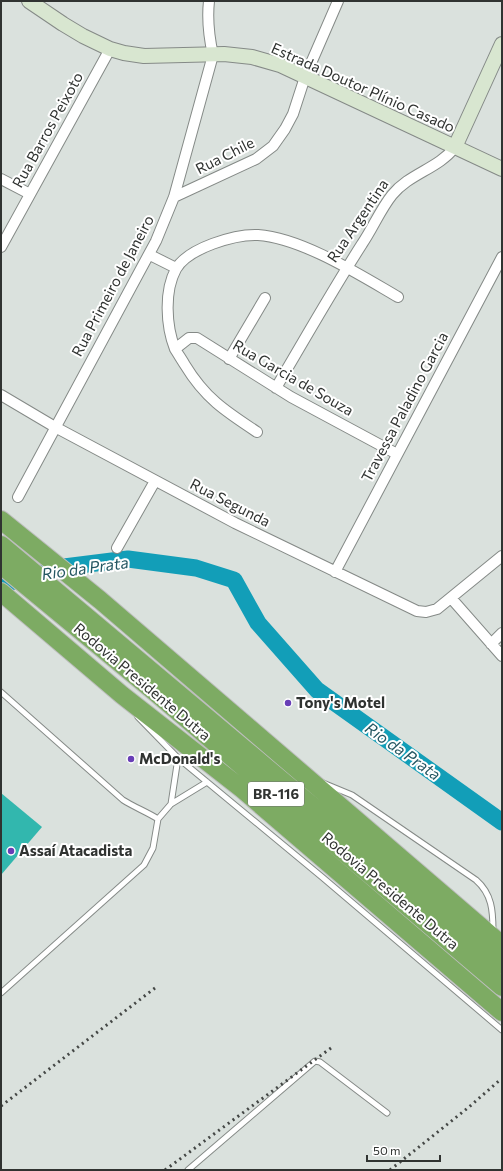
<svg xmlns="http://www.w3.org/2000/svg" width="503" height="1171" font-family="Commissioner,sans-serif">
	<rect width="100%" height="100%" fill="#dae1dd"/>
	<g fill="none" stroke-linecap="round" stroke-linejoin="round">
		<path stroke="#129eb8" stroke-width="17" d="M1 584H3L64 567 128 559 196 568 234 580 258 623 317 690 502 822"/>
	</g>
	<path fill="#32b7ae" d="M1 793 42 827 1 875Z"/>
	<g fill="none" stroke-linecap="round" stroke-linejoin="round">
		<defs>
			<path id="lane" d="M1 692 123 800C134 807 147 812 158 819L171 804 207 782
				M138 717 178 758 322 877 502 1030
				M323 783 352 795 476 880C492 894 493 911 493 931
				M171 804 178 758
				M1 993 144 865 153 848 158 819
				M188 1170 315 1061 320 1062 387 1113"/>
			<path id="street" d="M1 179 30 194
				M174 197 256 159 273 146 285 129 293 114 305 77 338 1
				M1 247 110 49
				M150 255 176 268
				M175 349 189 338H197L291 397 397 454
				M229 359 265 298
				M276 388C304 340 332 291 362 244 373 228 380 210 392 195 410 173 438 169 455 147
				M1 395 55 427 235 523 417 611 426 612 437 609 502 556
				M257 432C225 411 205 398 185 365 182 360 178 354 175 349 166 326 164 291 176 269 188 248 235 234 258 235 302 238 360 275 398 297
				M18 497 156 241 174 197 213 55C209 37 207 19 209 1
				M117 548 155 481
				M335 572 502 257
				M451 598 502 656
				M491 644 502 633"/>
			<path id="secondary" d="M29 1 63 24 83 36 110 49 124 53 144 56 224 54 252 57 280 65 502 169
				M455 147 502 44"/>
			<path id="highway" d="M1 520 100 600 502 945
				M1 545 502 965
				M1 565 155 692 502 987
				M1 592 122 695 242 789 502 1012"/>
		</defs>
		<use href="#lane" stroke="#858a87" stroke-width="7"/>
		<use href="#street" stroke="#858a87" stroke-width="12"/>
		<use href="#secondary" stroke="#858a87" stroke-width="16"/>
		<use href="#highway" stroke="#bdbebd" stroke-width="20"/>
		<use href="#lane" stroke="#fff" stroke-width="5"/>
		<use href="#street" stroke="#fff" stroke-width="10"/>
		<use href="#secondary" stroke="#d8e6d0" stroke-width="14"/>
		<use href="#highway" stroke="#7dab63" stroke-width="18"/>
		<path stroke="#444745" stroke-width="3" stroke-dasharray="2 4" stroke-linecap="butt" d="M1 1106 155 988
			M165 1170 331 1048
			M390 1170 469 1107 500 1080"/>
	</g>
	<g fill="#683eb6" stroke="#fff" stroke-width="1.5">
		<circle cx="288" cy="703" r="4"/>
		<circle cx="131" cy="759" r="4"/>
		<circle cx="11" cy="851" r="4"/>
	</g>
	<g text-anchor="middle" stroke-width="4" stroke-linejoin="round" paint-order="stroke">
		<rect fill="#fff" stroke="#6e706f" stroke-width="1" x="248" y="782" width="56" height="24" rx="3"/>
		<g font-size="14" font-weight="bold" fill="#303331">
			<text x="276" y="799">BR-116</text>
		</g>
		<g font-size="15" fill="#303331" stroke="#fff">
			<text transform="translate(363 88) rotate(24)" y="5">Estrada Doutor Plínio Casado</text>
			<text transform="translate(48 130) rotate(-61)" y="5">Rua Barros Peixoto</text>
			<text transform="translate(225 156) rotate(-27)" y="5">Rua Chile</text>
			<text transform="translate(358 221) rotate(-56)" y="5">Rua Argentina</text>
			<text transform="translate(113 286) rotate(-62)" y="5">Rua Primeiro de Janeiro</text>
			<text transform="translate(293 378) rotate(30)" y="5">Rua Garcia de Souza</text>
			<text transform="translate(405 407) rotate(-62)" y="5">Travessa Paladino Garcia</text>
			<text transform="translate(230 503) rotate(27)" y="5">Rua Segunda</text>
			<text transform="translate(142 682) rotate(40)" y="5">Rodovia Presidente Dutra</text>
			<text transform="translate(390 891) rotate(40)" y="5">Rodovia Presidente Dutra</text>
		</g>
		<g font-size="15" font-weight="bold" fill="#303331" stroke="#fff" text-anchor="start">
			<text x="296" y="708">Tony's Motel</text>
			<text x="139" y="764">McDonald's</text>
			<text x="19" y="856">Assaí Atacadista</text>
		</g>
		<g font-size="16" font-style="italic" fill="#255762" stroke="#fff">
			<text transform="translate(85 568) rotate(-8)" y="6">Rio da Prata</text>
			<text transform="translate(403 751) rotate(35)" y="6">Rio da Prata</text>
		</g>
	</g>
	<rect width="503" height="1171" fill="none" stroke="#303331" stroke-width="4"/>
	<path d="M367 1155v6h73v-6" fill="none" stroke="#303331" stroke-width="2"/>
	<text x="373" y="1155" font-size="12" fill="#303331" stroke="#ffffff" stroke-width="3" paint-order="stroke">50 m</text>
</svg>
